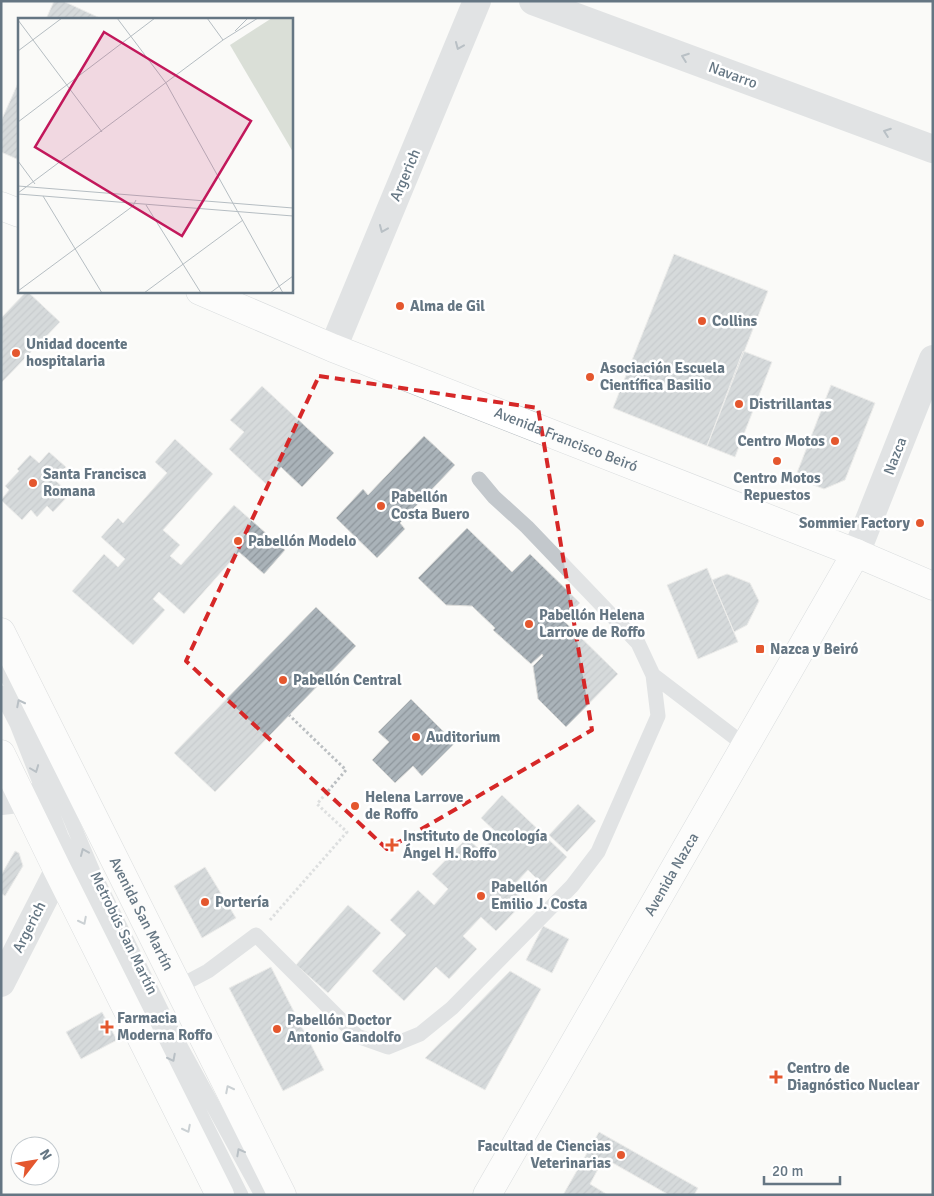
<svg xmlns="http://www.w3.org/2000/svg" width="934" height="1196" font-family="Signika,sans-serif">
	<defs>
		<pattern id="building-hatch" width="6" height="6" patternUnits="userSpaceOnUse" patternTransform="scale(1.25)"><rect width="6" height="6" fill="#aab3b9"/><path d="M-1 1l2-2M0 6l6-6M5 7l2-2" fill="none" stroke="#8e969c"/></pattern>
	</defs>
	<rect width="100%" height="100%" fill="#fafaf8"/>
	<path fill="url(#building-hatch)" stroke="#dcdcda" d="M54 1H63L102 19H46Z
		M19 81V160L1 152V121Z
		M674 254 768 291 707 446 613 408Z
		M27 291 60 322 1 383V318Z
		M743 351 772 362 735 457 707 446Z
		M831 385 875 403 845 480 824 489 795 478Z
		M262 386 334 453 302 487 281 467 266 484 229 449 244 432 230 420Z
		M424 436 455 465 400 523 405 529 377 558 336 518 363 489 368 495Z
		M175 439 213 474 163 530 180 545 170 556 181 565 234 505 285 550 264 574 239 552 184 614 159 592 153 599 165 610 133 645 72 591 104 554 118 567 125 559 101 537 118 518 123 523 167 473 155 462Z
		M49 452 66 467 55 480 70 494 53 512 47 506 37 517 31 510 22 520 1 500 9 490 5 486 19 471 17 469 30 455 39 463Z
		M467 528 512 572 530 554 580 603 563 620 618 674 566 727 538 699 533 666 543 656 542 654 531 664 493 630 495 628 472 606 446 605 418 578Z
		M707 568 738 642 698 659 667 585Z
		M727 574 750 583 759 601 747 625 734 632 712 580Z
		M316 607 356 646 215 792 174 753Z
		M411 699 455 743 422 776 413 766 395 783 372 760 389 742 378 732Z
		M502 795 567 857 542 884 528 870 511 888 525 901 496 931 481 917 463 936 477 949 449 979 436 967 404 1001 372 971 406 935 390 920 418 890 434 905 448 889 432 874 467 838 481 851 497 833 481 818Z
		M578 804 596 821 567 852 549 835Z
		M15 851 19 853 23 866 5 896 1 893V875Z
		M205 867 236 918 202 938 174 886Z
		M348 905 381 933 328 993 296 965Z
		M543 926 569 939 552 973 526 960Z
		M271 967 324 1070 283 1091 229 988Z
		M510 971 541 989 485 1090 425 1058Z
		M102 1012 117 1040 81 1059 66 1032Z
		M599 1132 698 1188 694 1195H669L604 1158 590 1184 608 1195H563Z"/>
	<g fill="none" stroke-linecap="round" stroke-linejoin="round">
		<defs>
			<g id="secondary">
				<path d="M1 206 19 213"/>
				<path id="s1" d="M200 291 333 348 856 553 933 586"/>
				<path id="s2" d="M487 1195 856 553"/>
			</g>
			<g id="primary">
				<path id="s3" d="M1 632 282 1195"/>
				<path d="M1 754 58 871 220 1195"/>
			</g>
		</defs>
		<use href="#secondary" stroke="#b3babf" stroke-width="29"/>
		<use href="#primary" stroke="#b5babe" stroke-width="29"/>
		<path stroke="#bbbfc2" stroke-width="3" stroke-dasharray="2.5 2.5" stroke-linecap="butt" d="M270 920 347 832 317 804 346 770 289 715"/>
		<path stroke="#c3c8cc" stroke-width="15" d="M1 664 29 720 93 872 167 1022 262 1195
			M653 675 746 746
			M1 693 17 724 61 836 241 1195
			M178 987 208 971 256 935 357 1036 388 1047 420 1034 452 1008 572 886 598 852 658 716 653 675 638 643 527 527 494 497 479 479"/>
		<path stroke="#c3c8cc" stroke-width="28" d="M533 1 933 149
			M333 348 477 1
			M1 801 45 796 75 782
			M1 983 58 871"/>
		<path stroke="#c3c8cc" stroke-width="28" d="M856 553 933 359"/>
		<use href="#secondary" stroke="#fff" stroke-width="28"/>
		<use href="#primary" stroke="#fff" stroke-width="28"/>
	</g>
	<defs><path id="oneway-chevron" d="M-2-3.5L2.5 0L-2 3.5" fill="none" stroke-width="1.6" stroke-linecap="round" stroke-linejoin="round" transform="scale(1.25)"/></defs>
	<g stroke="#6a7a87">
		<use href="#oneway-chevron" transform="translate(459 46) rotate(113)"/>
		<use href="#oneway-chevron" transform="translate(685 57) rotate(-160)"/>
		<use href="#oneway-chevron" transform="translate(887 132) rotate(-160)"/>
		<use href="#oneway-chevron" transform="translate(383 229) rotate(113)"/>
		<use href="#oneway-chevron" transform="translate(20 703) rotate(-117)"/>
		<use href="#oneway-chevron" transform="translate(35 769) rotate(69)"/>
		<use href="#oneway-chevron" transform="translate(84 852) rotate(-113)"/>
		<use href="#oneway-chevron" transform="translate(172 1058) rotate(63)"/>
		<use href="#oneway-chevron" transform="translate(240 1152) rotate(-118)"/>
	</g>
	<g stroke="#939fa8">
		<use href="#oneway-chevron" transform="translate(83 921) rotate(63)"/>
		<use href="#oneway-chevron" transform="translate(229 1089) rotate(-117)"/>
		<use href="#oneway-chevron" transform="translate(187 1129) rotate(63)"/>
	</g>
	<path d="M0 0H934V1196H0ZM319 376 538 408 592 730 387 849 186 661Z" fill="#fafaf8" fill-opacity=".55" fill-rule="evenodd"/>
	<path fill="none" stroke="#d62828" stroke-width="4" stroke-dasharray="10 6" stroke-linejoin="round" d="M319 376 538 408 592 730 387 849 186 661Z"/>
	<g fill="#e4572e" stroke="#fff" stroke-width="2">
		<circle cx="400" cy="306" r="5"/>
		<circle cx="702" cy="321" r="5"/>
		<circle cx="16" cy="353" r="5"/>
		<circle cx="590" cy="377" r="5"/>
		<circle cx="739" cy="404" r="5"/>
		<circle cx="835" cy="441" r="5"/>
		<circle cx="777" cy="461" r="5"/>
		<circle cx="33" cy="483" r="5"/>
		<circle cx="381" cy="506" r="5"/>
		<circle cx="920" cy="523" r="5"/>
		<circle cx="238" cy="541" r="5"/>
		<circle cx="529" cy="624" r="5"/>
		<rect x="755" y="644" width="10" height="10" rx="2.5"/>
		<circle cx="283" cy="680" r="5"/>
		<circle cx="416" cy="737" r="5"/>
		<circle cx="355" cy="806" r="5"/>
		<path d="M389.5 837.5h5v5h5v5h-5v5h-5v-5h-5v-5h5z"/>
		<circle cx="481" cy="896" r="5"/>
		<circle cx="205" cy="902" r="5"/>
		<path d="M104.5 1019.5h5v5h5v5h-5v5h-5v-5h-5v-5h5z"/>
		<circle cx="277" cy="1029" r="5"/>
		<path d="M773.5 1069.5h5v5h5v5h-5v5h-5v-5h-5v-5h5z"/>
		<circle cx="621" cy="1155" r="5"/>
	</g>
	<g text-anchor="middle" stroke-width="5" stroke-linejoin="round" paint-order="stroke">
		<g font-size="15" fill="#657683" stroke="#fff">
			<text transform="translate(733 75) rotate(20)" y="5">Navarro</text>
			<text transform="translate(405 175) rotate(-67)" y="5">Argerich</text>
			<text dy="5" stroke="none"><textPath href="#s1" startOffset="395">Avenida Francisco Beiró</textPath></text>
			<text transform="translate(895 456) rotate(-69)" y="5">Nazca</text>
			<text dy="5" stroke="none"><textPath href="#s2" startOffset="370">Avenida Nazca</textPath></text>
			<text dy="5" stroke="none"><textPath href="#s3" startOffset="315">Avenida San Martín</textPath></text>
			<text transform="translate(29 927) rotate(-63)" y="5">Argerich</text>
			<text transform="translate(124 933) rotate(64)" y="5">Metrobús San Martín</text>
		</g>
		<g font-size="15" font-weight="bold" fill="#657683" stroke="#fff" text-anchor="start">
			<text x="410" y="311">Alma de Gil</text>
			<text x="712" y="326">Collins</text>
			<text x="26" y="349">Unidad docente<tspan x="26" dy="17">hospitalaria</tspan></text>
			<text x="600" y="373">Asociación Escuela<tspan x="600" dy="17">Científica Basilio</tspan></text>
			<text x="749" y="409">Distrillantas</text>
			<text x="825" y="446" text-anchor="end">Centro Motos</text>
			<text x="43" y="479">Santa Francisca<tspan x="43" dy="17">Romana</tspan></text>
			<text x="777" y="483" text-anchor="middle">Centro Motos<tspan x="777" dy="17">Repuestos</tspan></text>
			<text x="391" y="502">Pabellón<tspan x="391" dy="17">Costa Buero</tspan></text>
			<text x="910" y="528" text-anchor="end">Sommier Factory</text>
			<text x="248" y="546">Pabellón Modelo</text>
			<text x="539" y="620">Pabellón Helena<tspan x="539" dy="17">Larrove de Roffo</tspan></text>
			<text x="770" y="654">Nazca y Beiró</text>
			<text x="293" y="685">Pabellón Central</text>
			<text x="426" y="742">Auditorium</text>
			<text x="365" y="802">Helena Larrove<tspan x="365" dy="17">de Roffo</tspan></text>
			<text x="403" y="841">Instituto de Oncología<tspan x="403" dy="17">Ángel H. Roffo</tspan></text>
			<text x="491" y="892">Pabellón<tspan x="491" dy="17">Emilio J. Costa</tspan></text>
			<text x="215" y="907">Portería</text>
			<text x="117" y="1023">Farmacia<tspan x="117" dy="17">Moderna Roffo</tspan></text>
			<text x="287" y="1025">Pabellón Doctor<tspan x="287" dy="17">Antonio Gandolfo</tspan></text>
			<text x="787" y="1073">Centro de<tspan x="787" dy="17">Diagnóstico Nuclear</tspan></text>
			<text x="611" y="1151" text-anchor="end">Facultad de Ciencias<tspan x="611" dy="17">Veterinarias</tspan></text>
		</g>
	</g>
	<g transform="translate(18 18)">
		<rect width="275" height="275" fill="#fafaf8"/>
		<path d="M254 0H275V134L212 27Z" fill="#dadfd7"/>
		<path fill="none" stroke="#b5bdc2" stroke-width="1" d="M99 0 148 65M189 0 205 22M0 2 84 114M217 13 230 0M0 33 44 0M148 65 265 275M0 104 137 0M0 143 17 166M0 168 275 190M0 175 205 22 240 0M0 176 275 198M25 178 84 275M128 187 183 275M0 273 115 188 118 182M126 275 225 202M252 275 275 258"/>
		<path fill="#c2185b" fill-opacity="0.15" stroke="#c2185b" stroke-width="2.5" d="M86 14 233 103 164 218 17 129Z"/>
		<rect width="275" height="275" fill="none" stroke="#657683" stroke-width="2.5"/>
	</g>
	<rect width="934" height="1196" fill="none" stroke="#657683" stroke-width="5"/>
	<g transform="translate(35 1161) rotate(59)"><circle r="24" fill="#ffffff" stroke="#c1c8cd"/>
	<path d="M0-4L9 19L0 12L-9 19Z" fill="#e4572e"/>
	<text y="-8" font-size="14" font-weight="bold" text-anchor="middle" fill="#657683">N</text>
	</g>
	<path d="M764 1176v8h76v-8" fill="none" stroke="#657683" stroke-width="2.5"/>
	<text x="772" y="1176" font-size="15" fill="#657683" stroke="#ffffff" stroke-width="4" paint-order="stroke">20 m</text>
</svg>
